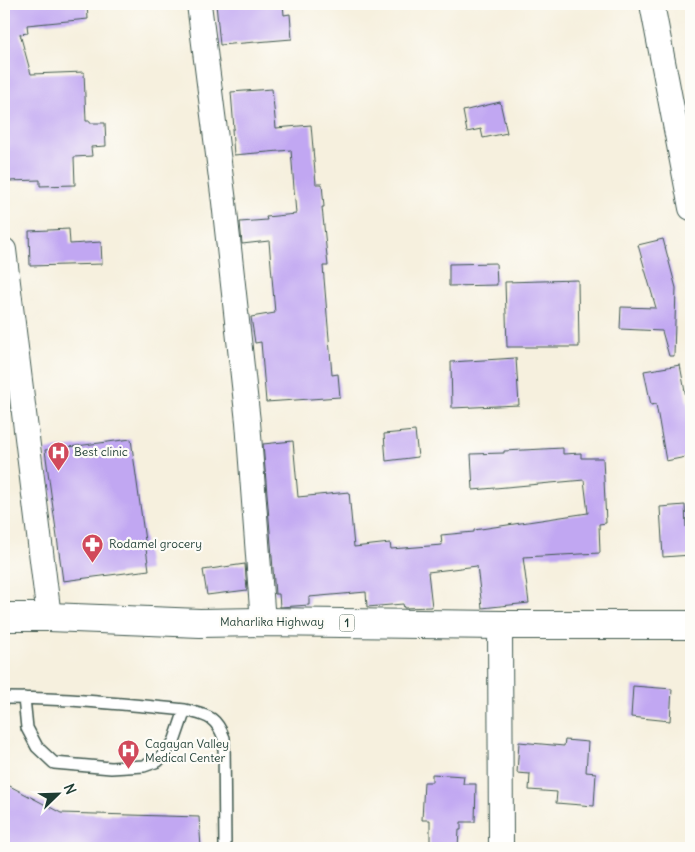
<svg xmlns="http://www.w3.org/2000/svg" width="695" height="852" font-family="Delius,sans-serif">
	<rect width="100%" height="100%" fill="#fdfcf7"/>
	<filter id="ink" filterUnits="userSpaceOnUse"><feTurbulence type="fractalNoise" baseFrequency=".02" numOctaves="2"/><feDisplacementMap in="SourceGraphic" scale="10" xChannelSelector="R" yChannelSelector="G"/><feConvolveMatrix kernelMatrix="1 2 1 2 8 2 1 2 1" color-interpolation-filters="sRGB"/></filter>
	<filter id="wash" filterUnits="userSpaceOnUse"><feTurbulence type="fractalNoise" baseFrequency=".0096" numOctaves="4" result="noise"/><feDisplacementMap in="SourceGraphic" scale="20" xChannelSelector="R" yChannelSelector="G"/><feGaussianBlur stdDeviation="1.12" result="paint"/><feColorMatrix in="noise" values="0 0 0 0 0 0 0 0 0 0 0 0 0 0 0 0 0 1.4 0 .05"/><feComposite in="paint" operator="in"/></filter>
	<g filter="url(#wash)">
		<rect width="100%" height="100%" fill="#f6f0de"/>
		<g id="blocks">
			<path fill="#c1a7f2" d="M4 4H87L88 19 27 25 28 33 20 34 31 74 84 72 86 121H90V123H105L106 146 91 147 92 156 74 157 75 185 40 186V180L8 181 7 128H5L4 84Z
				M216 4H283L284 15 290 14 292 39 220 45Z
				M272 89 276 128 311 125 316 184H322L324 207H322L328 266H323L332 375 338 374 340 397 266 402 261 342 255 343 251 317 275 313 269 241 242 244 240 222 267 220 266 217 296 214 291 150 234 155 232 129H234L231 92Z
				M500 102 507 133 483 138 481 129 467 132 463 111Z
				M69 229 70 244 101 242 102 264 30 266 29 231Z
				M663 239 676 288 674 356H669L662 331 620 329 621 307 656 308 638 245Z
				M496 263 497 285 449 286V264Z
				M578 280 579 347H507L505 282Z
				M516 358 519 405 452 408 451 362Z
				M680 365 691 424V456L666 461 656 404 651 405 644 371Z
				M415 431 418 457 386 461 384 434Z
				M131 439 149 570 63 581 45 450Z
				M293 441 298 497 349 492 354 547 390 543 391 549 442 545 441 535 474 532V530L588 513 584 480 473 490 471 454 504 453V451L563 448V454L581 453V458H603L606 523 599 524 600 553 523 557 529 603 482 608 477 566 428 572 432 607 404 608 403 604 367 607 366 592 309 597V605L280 607 279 594H275L263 444Z
				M685 505 686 527 691 525V555L663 557 660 507Z
				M245 564 247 590 207 595 203 570Z
				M633 686 672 689 670 721 631 717Z
				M565 740 588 742 586 772 596 773 594 806 556 803 557 792 529 790 530 774 517 773 519 742 564 746Z
				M432 774 464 776 463 784H476L475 822H461V830H459L458 848H430V820H422L424 782H432Z
				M4 783 61 813 199 817 201 848H4Z"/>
		</g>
	</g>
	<g filter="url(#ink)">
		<use href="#blocks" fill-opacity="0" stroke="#3f584e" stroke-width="1"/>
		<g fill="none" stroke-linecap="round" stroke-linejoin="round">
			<defs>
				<path id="lane" d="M4 698C64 698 125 704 185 710L174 742 158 761 144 766 111 768 54 763 37 747 27 728 24 698
					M185 710C207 716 215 715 224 738L225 848"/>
				<path id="street" d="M199 4 224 202 248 422 263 622
					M652 4 691 208
					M4 250 49 617
					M500 625 501 848"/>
				<path id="highway" d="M4 617H49L200 623 263 622 500 625H691"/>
			</defs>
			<use href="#lane" stroke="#3f584e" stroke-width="14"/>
			<use href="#street" stroke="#3f584e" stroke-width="26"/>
			<use href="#highway" stroke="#3f584e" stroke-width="30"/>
			<use href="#lane" stroke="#fff" stroke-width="11"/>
			<use href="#street" stroke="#fff" stroke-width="24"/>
			<use href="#highway" stroke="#fff" stroke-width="28"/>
		</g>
	</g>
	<defs>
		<symbol id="hospital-pin" viewBox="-11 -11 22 30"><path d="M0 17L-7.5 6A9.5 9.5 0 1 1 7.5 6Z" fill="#d1495b" stroke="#fdfcf7"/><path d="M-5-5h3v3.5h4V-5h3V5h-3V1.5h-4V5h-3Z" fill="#fff"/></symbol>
		<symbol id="pharmacy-pin" viewBox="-11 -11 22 30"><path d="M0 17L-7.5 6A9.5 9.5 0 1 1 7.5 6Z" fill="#d1495b" stroke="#fdfcf7"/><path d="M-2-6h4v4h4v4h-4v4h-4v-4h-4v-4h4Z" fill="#fff"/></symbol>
	</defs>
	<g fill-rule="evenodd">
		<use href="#hospital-pin" x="46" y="440" width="25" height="34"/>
		<use href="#pharmacy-pin" x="80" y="532" width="25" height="34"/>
		<use href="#hospital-pin" x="116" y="738" width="25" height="34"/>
	</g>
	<g text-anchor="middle" stroke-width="4.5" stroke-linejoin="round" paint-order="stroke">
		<rect fill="#fdfcf7" stroke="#62766e" stroke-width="1" x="339.5" y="614.5" width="15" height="17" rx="4"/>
		<g font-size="11" font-weight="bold" fill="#1f3d34">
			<text x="347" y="627">1</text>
		</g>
		<g font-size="12" fill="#1f3d34" stroke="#fdfcf7" text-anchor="start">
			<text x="74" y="456">Best clinic</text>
			<text x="109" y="548">Rodamel grocery</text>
			<text x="145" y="748">Cagayan Valley<tspan x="145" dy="14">Medical Center</tspan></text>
		</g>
		<g font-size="12" fill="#1f3d34" stroke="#fdfcf7">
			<text x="272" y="626">Maharlika Highway</text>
		</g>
	</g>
	<rect width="695" height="852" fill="none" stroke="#fdfcf7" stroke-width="20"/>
	<g transform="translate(58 794) rotate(67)" stroke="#fdfcf7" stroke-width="4" paint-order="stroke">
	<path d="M0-4L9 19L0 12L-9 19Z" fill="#1f3d34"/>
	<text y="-8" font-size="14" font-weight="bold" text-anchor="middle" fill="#1f3d34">N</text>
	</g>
</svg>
